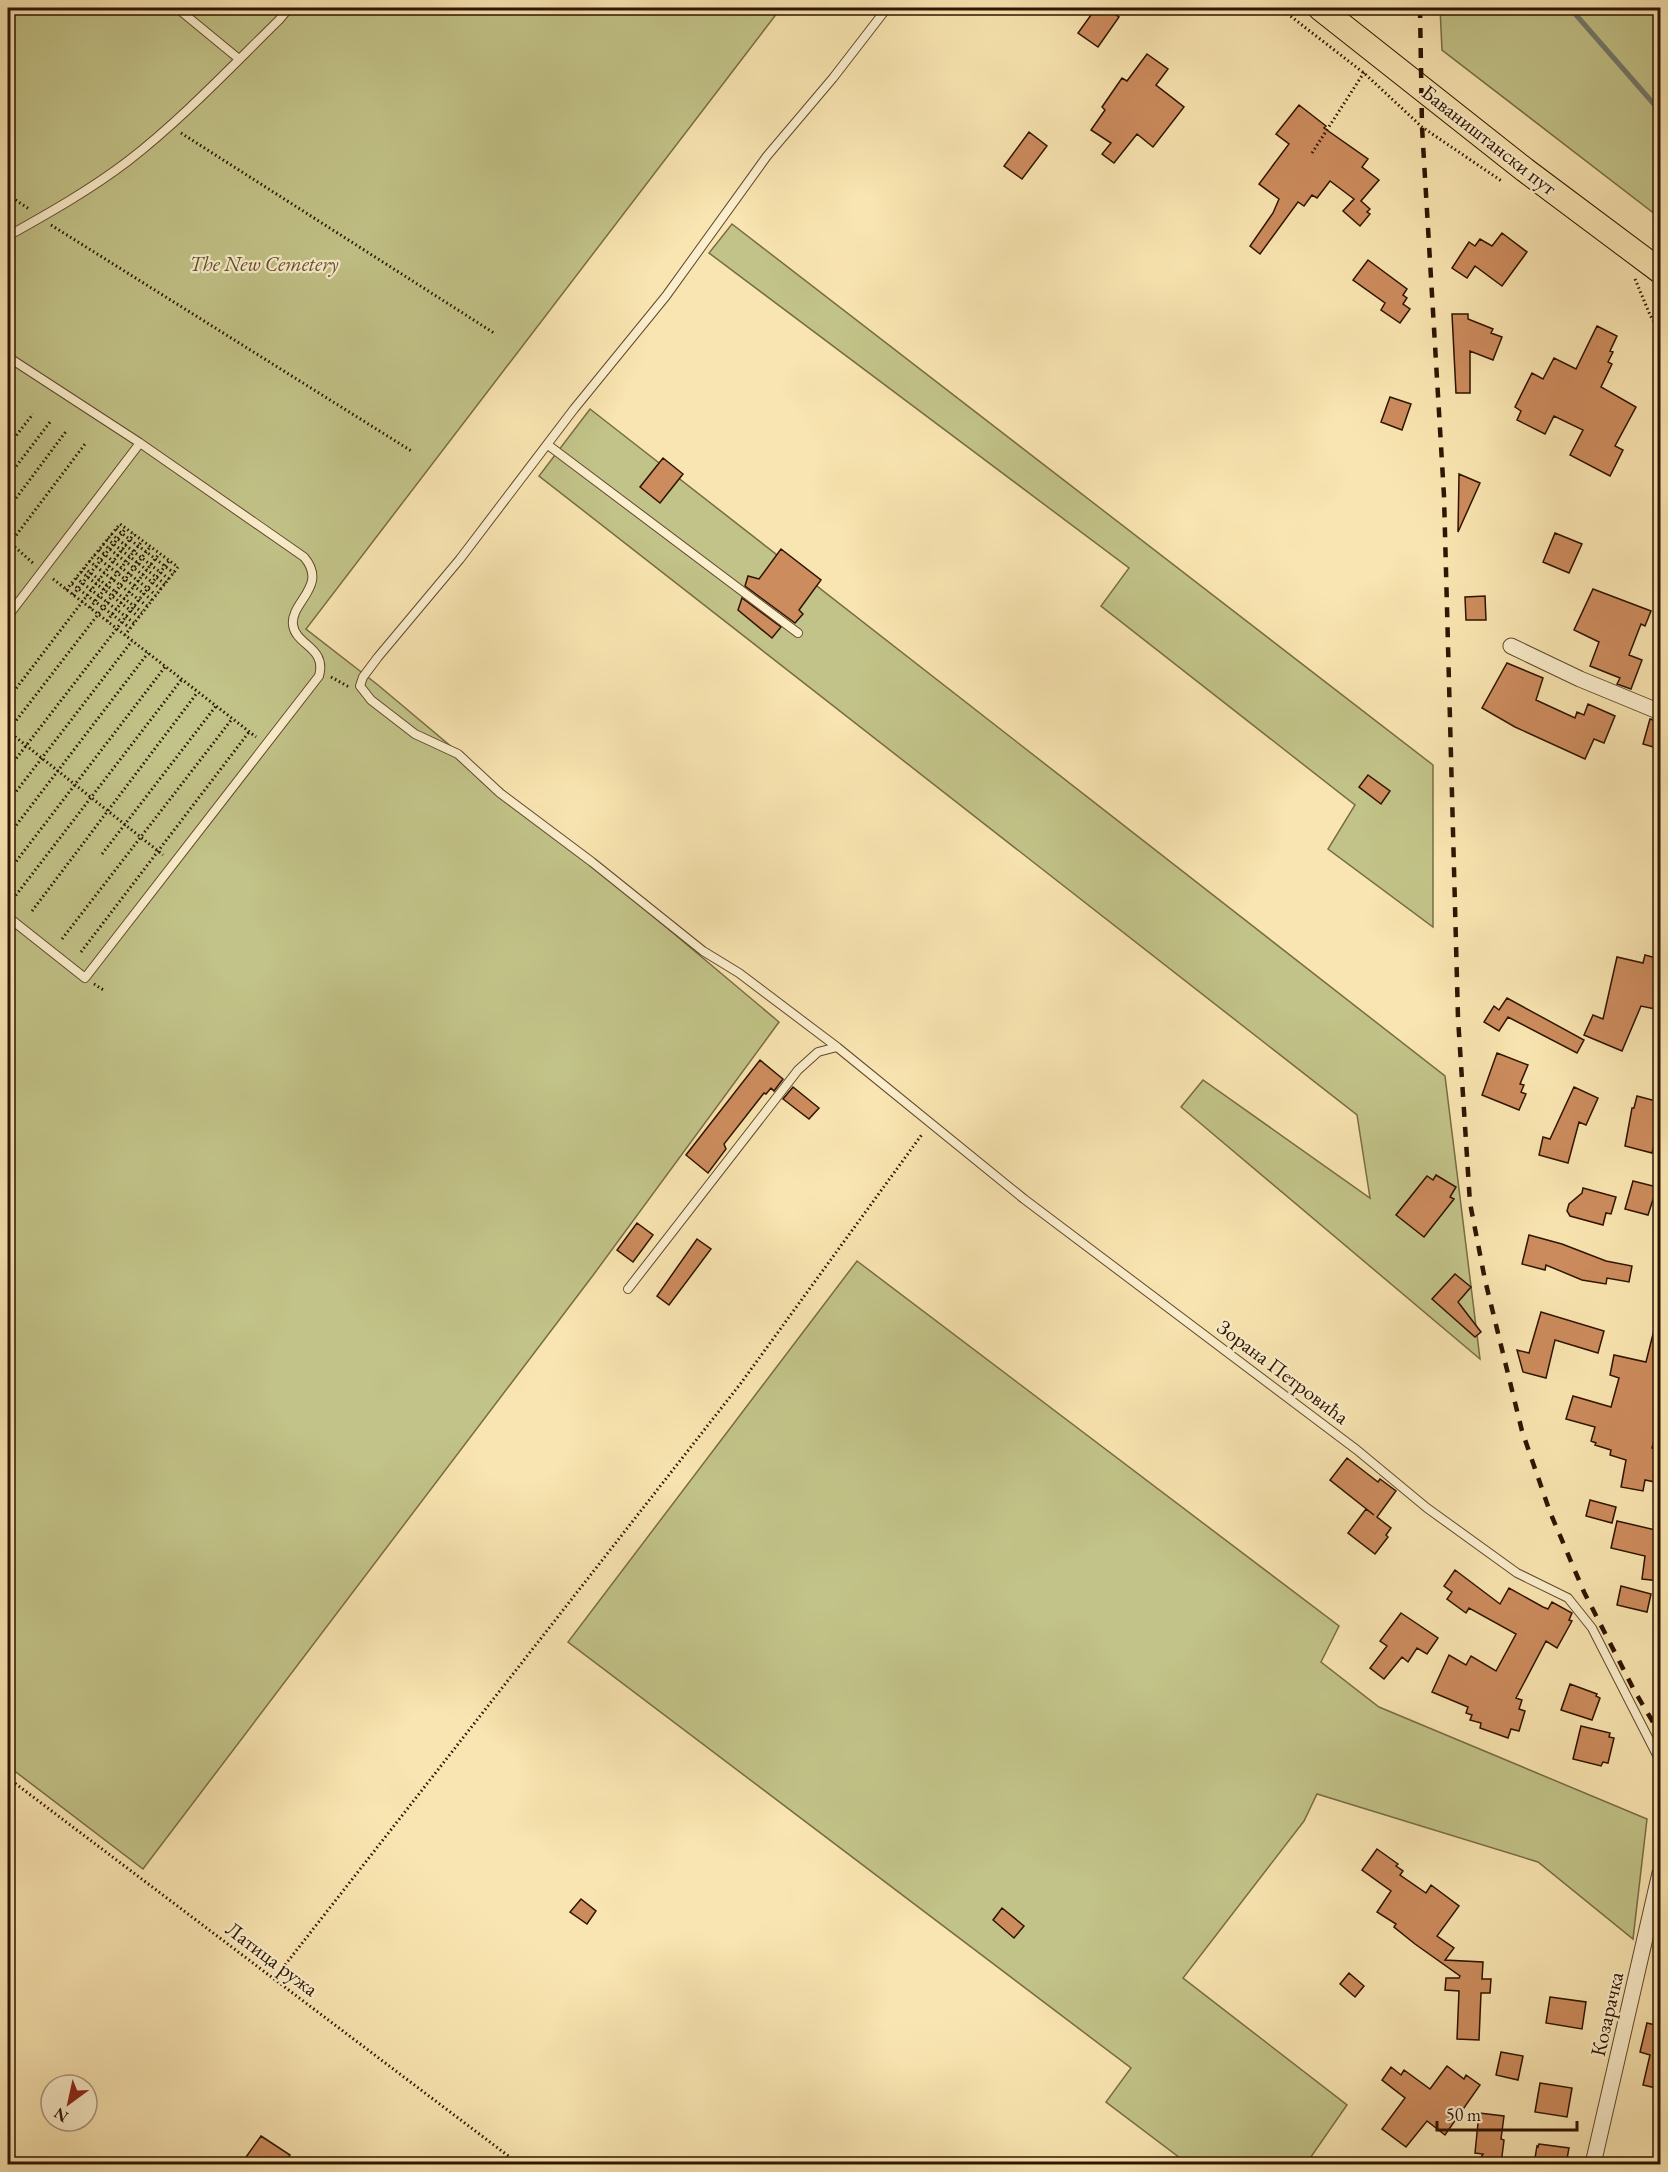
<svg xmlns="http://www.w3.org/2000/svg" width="1668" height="2172" font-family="'EB Garamond',serif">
	<rect width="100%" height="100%" fill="#f9e5b1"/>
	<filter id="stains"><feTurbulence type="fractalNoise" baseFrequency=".00333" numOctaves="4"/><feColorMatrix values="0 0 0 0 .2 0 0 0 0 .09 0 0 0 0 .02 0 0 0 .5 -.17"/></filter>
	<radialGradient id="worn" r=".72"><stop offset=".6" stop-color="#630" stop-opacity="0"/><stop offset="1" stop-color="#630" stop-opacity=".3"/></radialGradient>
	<path fill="#c2c388" stroke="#786c44" stroke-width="1.5" d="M8 8H781L306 629 378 685 779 1022 594 1274 143 1869 8 1766Z
		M1440 8H1660V218L1442 50Z
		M732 224 1433 765V927L1328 849 1355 805 1101 606 1129 568 709 253Z
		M590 409 1445 1076 1480 1359 1181 1107 1203 1080 1370 1198 1357 1115 539 476Z
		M857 1261 1339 1626 1321 1662 1379 1707 1647 1819 1633 1939 1538 1862 1317 1794 1304 1821 1183 1978 1347 2105 1306 2164H1188L1106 2102 1131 2068 568 1642Z"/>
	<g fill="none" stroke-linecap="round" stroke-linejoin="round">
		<path stroke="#73796d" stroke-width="5" d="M1570 8 1660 111"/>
	</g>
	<path fill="#cd8c5e" stroke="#2e1400" stroke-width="1.5" d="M1096 8H1106L1119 17 1098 47 1078 33Z
		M1147 54 1168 69 1156 85 1184 107 1153 147 1137 134 1114 163 1102 154 1111 143 1091 130 1105 110 1102 107 1122 78 1127 81Z
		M1299 105 1326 126 1324 128 1368 159 1362 167 1379 180 1361 201 1370 209 1367 212 1370 214 1360 226 1343 211 1354 199 1330 181 1317 198 1312 195 1304 206 1298 202 1260 254 1250 246 1273 213 1279 199 1259 184 1289 144 1276 134Z
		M1029 132 1047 146 1022 179 1004 166Z
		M1502 233 1527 252 1502 286 1475 266 1467 278 1452 268 1469 242 1475 246 1480 239 1492 246Z
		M1368 260 1407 289 1403 295 1407 298 1403 304 1410 309 1400 323 1381 310 1385 303 1353 280Z
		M1452 314H1468V319L1493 329 1491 333 1502 337 1493 360 1470 351V393H1456Z
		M1597 326 1617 336 1610 351 1613 352 1608 362 1612 364 1601 387 1636 407 1615 446 1623 450 1610 476 1570 455 1583 430 1554 416 1545 434 1517 420 1521 411 1515 407 1532 373 1543 379 1554 358 1576 369Z
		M1390 397 1411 404 1402 430 1381 422Z
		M663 458 683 474 660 503 640 487Z
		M1459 474 1480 483 1458 532Z
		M1555 533 1582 544 1569 573 1543 562Z
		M781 549 821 580 799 610 803 614 795 623 745 586 748 576 759 579Z
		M1593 589 1651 611 1645 626 1641 624 1629 655 1642 660 1631 689 1617 684 1620 678 1590 666 1599 642 1574 630Z
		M1485 596 1486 620H1466L1465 597Z
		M742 598 781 627 772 638 738 610Z
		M1507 663 1543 678 1536 700 1575 718 1577 712 1584 715 1588 704 1615 716 1604 743 1594 739 1585 759 1515 727 1482 708Z
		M1650 719 1660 722V749L1643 744Z
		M1368 775 1390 791 1381 804 1359 787Z
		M1645 955 1660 959V1010L1641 1006 1622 1051 1584 1035 1593 1015 1603 1019 1617 957 1643 963Z
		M1507 998 1584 1040 1577 1053 1508 1017 1499 1031 1484 1022 1494 1006 1499 1010Z
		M1497 1053 1528 1065 1520 1084 1524 1085 1521 1092 1526 1094 1519 1110 1482 1095Z
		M760 1060 783 1079 774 1091 771 1088 766 1094 764 1093 724 1144 726 1149 708 1173 686 1155Z
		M793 1087 819 1108 809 1119 783 1099Z
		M1574 1087 1598 1098 1586 1125 1579 1122 1568 1163 1539 1155 1543 1137 1550 1139Z
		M1637 1096 1660 1102V1131L1658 1130 1652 1153 1625 1146 1632 1108H1634Z
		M1436 1175 1456 1187 1450 1197 1454 1199 1424 1237 1396 1215 1427 1176 1433 1180Z
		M1633 1181 1657 1187 1648 1215 1625 1209Z
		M1583 1188 1616 1197 1611 1214 1606 1213 1603 1225 1570 1216 1567 1211 1569 1204 1582 1193Z
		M637 1223 653 1235 633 1262 617 1250Z
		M1529 1235 1562 1244 1606 1261 1632 1266 1629 1282 1607 1278 1606 1284 1582 1280 1546 1265 1545 1270 1522 1264Z
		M697 1239 711 1249 669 1305 657 1296Z
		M1455 1274 1471 1287 1458 1302 1481 1332 1475 1337 1432 1299Z
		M1541 1312 1604 1331 1598 1353 1555 1340 1546 1378 1523 1372 1517 1350 1529 1353Z
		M1655 1326H1660V1419L1652 1448 1660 1450V1483L1645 1480 1643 1491 1621 1487 1626 1460 1610 1455 1611 1450 1595 1445 1596 1443 1591 1441 1595 1427 1566 1419 1573 1396 1611 1407 1619 1378 1610 1375 1614 1355 1646 1362Z
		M1347 1458 1378 1482 1380 1479 1396 1491 1377 1517 1391 1528 1386 1535 1388 1537 1375 1554 1348 1533 1366 1509 1374 1515 1330 1480Z
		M1590 1500 1616 1507 1612 1523 1586 1516Z
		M1617 1521 1660 1531V1581L1642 1579 1645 1556 1611 1548Z
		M1455 1570 1500 1604 1509 1588 1543 1607 1548 1609 1552 1602 1572 1613 1569 1620 1572 1621 1557 1648 1546 1641 1516 1698 1522 1700 1519 1709 1525 1711 1519 1731 1511 1729 1508 1738 1480 1728 1481 1723 1470 1720 1472 1715 1466 1713 1468 1707 1432 1692 1449 1655 1466 1665 1471 1656 1496 1671 1516 1634 1469 1608 1466 1613 1447 1599 1452 1592 1444 1586Z
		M1621 1586 1651 1594 1647 1612 1617 1605Z
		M1401 1613 1438 1638 1427 1654 1417 1648 1408 1662 1402 1657 1384 1679 1370 1668 1387 1646 1380 1641Z
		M1570 1684 1597 1694 1596 1696 1600 1698 1592 1720 1561 1710Z
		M1581 1726 1610 1733 1609 1737 1614 1738 1608 1763 1603 1762 1601 1766 1573 1759Z
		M1377 1849 1398 1864 1396 1866 1403 1871 1400 1875 1426 1893 1431 1885 1459 1906 1437 1936 1454 1948 1445 1960 1483 1962 1482 1979H1491L1490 1993H1481L1479 2040 1457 2039 1459 1991 1445 1990 1446 1978H1459L1460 1976 1415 1944 1394 1927 1396 1924 1377 1912 1391 1891 1362 1870Z
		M581 1899 596 1911 587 1924 570 1912Z
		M1002 1908 1024 1926 1014 1938 993 1920Z
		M1349 1973 1364 1986 1355 1997 1340 1984Z
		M1550 1997 1586 2002 1582 2029 1546 2023Z
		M1647 2023 1660 2026V2089L1643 2085 1650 2055 1640 2052Z
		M1501 2052 1523 2056 1518 2080 1496 2075Z
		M1447 2066 1464 2079 1466 2075 1480 2085 1445 2135 1427 2121 1406 2147 1382 2129 1405 2098 1382 2080 1391 2067 1401 2075 1404 2070 1430 2089Z
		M1540 2083 1572 2088 1567 2117 1535 2112Z
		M1479 2113 1504 2116 1501 2139 1504 2140 1501 2164H1477L1483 2154 1475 2153Z
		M261 2136 290 2155 284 2164H256L246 2157Z
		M1539 2144 1569 2148 1566 2164H1534L1537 2146 1538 2147Z"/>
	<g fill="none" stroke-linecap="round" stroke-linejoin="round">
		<defs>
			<path id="lane" d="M177 8 239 59
				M887 8 833 78 767 156 666 296 574 409 460 559 378 657 363 677 360 686 371 700 415 734 458 754 500 793 592 862 703 951 739 973 837 1047 1024 1199 1357 1450 1427 1508 1517 1573 1568 1598 1592 1628 1660 1761
				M8 236C49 213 90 190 128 161 182 119 230 68 279 20L289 8
				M8 357 140 443 304 557C329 586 290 602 293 625 296 646 327 647 319 676L85 978 8 917
				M548 445 798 633
				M8 616 140 443
				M628 1289 798 1070 818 1052 837 1047"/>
			<path id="street" d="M1511 646 1580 679 1660 712
				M1593 2164 1660 1873"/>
			<path id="primary" d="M1320 8 1525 170 1660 271"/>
		</defs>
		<use href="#lane" stroke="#61482c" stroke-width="10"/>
		<use href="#street" stroke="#61482c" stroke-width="17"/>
		<use href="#primary" stroke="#2e1400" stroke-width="26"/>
		<path stroke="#2e1400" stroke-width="3" stroke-dasharray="1.5 3" stroke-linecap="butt" d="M1280 8 1364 73 1422 127 1503 182
			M181 133 494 333
			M1312 153 1365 71
			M8 195 29 209
			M51 225 413 452
			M1635 279 1650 315 1660 332
			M8 410 12 404
			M8 446 33 414
			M8 477 50 422
			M8 509 67 430
			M116 529 174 573
			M111 534 169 579
			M107 539 165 584
			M8 541 33 563
			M103 544 161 589
			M8 546 85 444
			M99 550 156 595
			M94 555 152 600
			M89 561 147 606
			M84 568 142 612
			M81 572 139 617
			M76 578 134 623
			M53 579 256 737
			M72 584 130 628
			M66 590 120 524 178 567 125 635
			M73 595 126 528
			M90 608 142 541
			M107 621 159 554
			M331 677 349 687
			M8 699 134 534
			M8 731 150 547
			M8 731 163 855
			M8 769 169 561
			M8 802 132 641
			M8 836 148 653
			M102 854 216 706
			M8 872 165 667
			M13 899 182 679
			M32 911 197 693
			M62 939 232 719
			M81 952 249 732
			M94 984 105 991
			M8 1778 519 2164
			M274 1979 741 1383 923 1133"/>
		<use href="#lane" stroke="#fbeecc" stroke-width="8"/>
		<use href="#street" stroke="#fbeecc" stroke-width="15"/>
		<use href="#primary" stroke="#f9e5b1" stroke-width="24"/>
		<path stroke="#2e1400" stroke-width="4.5" stroke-dasharray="10 10" stroke-linecap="butt" d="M1420 8 1422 127 1444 496 1458 1018 1470 1203 1485 1280 1522 1431 1550 1512 1584 1592 1634 1690 1660 1734"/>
	</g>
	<g text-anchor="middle" stroke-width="4.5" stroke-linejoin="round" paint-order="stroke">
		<g font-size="21" fill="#2e1400" stroke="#fbeecc">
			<text transform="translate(1489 140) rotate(38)" y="7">Баваништански пут</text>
			<text transform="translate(1283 1372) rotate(37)" y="7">Зорана Петровића</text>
			<text transform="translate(272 1959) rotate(37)" y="7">Латица ружа</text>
			<text transform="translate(1607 2014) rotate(-77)" y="7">Козарачка</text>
		</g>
		<g font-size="21" font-style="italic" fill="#625130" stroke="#fbeecc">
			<text x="264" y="271">The New Cemetery</text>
		</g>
	</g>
	<rect width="1668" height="2172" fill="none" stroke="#f9e5b1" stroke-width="30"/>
	<rect x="9" y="9" width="1650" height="2154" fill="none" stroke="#2e1400" stroke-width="3"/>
	<rect x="15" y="15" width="1638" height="2142" fill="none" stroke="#2e1400" stroke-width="1.5"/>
	<g transform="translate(69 2103) rotate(213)"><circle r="28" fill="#fbeecc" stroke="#a9977a" stroke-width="1.5"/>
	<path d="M0-4.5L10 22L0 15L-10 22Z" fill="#8f2418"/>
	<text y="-9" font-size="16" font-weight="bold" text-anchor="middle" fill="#2e1400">N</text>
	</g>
	<path d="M1437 2121v9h140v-9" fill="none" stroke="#2e1400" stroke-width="3"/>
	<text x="1446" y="2121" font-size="18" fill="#2e1400" stroke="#fbeecc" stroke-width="4.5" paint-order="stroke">50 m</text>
	<rect width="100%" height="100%" filter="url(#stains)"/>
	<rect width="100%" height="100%" fill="url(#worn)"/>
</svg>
